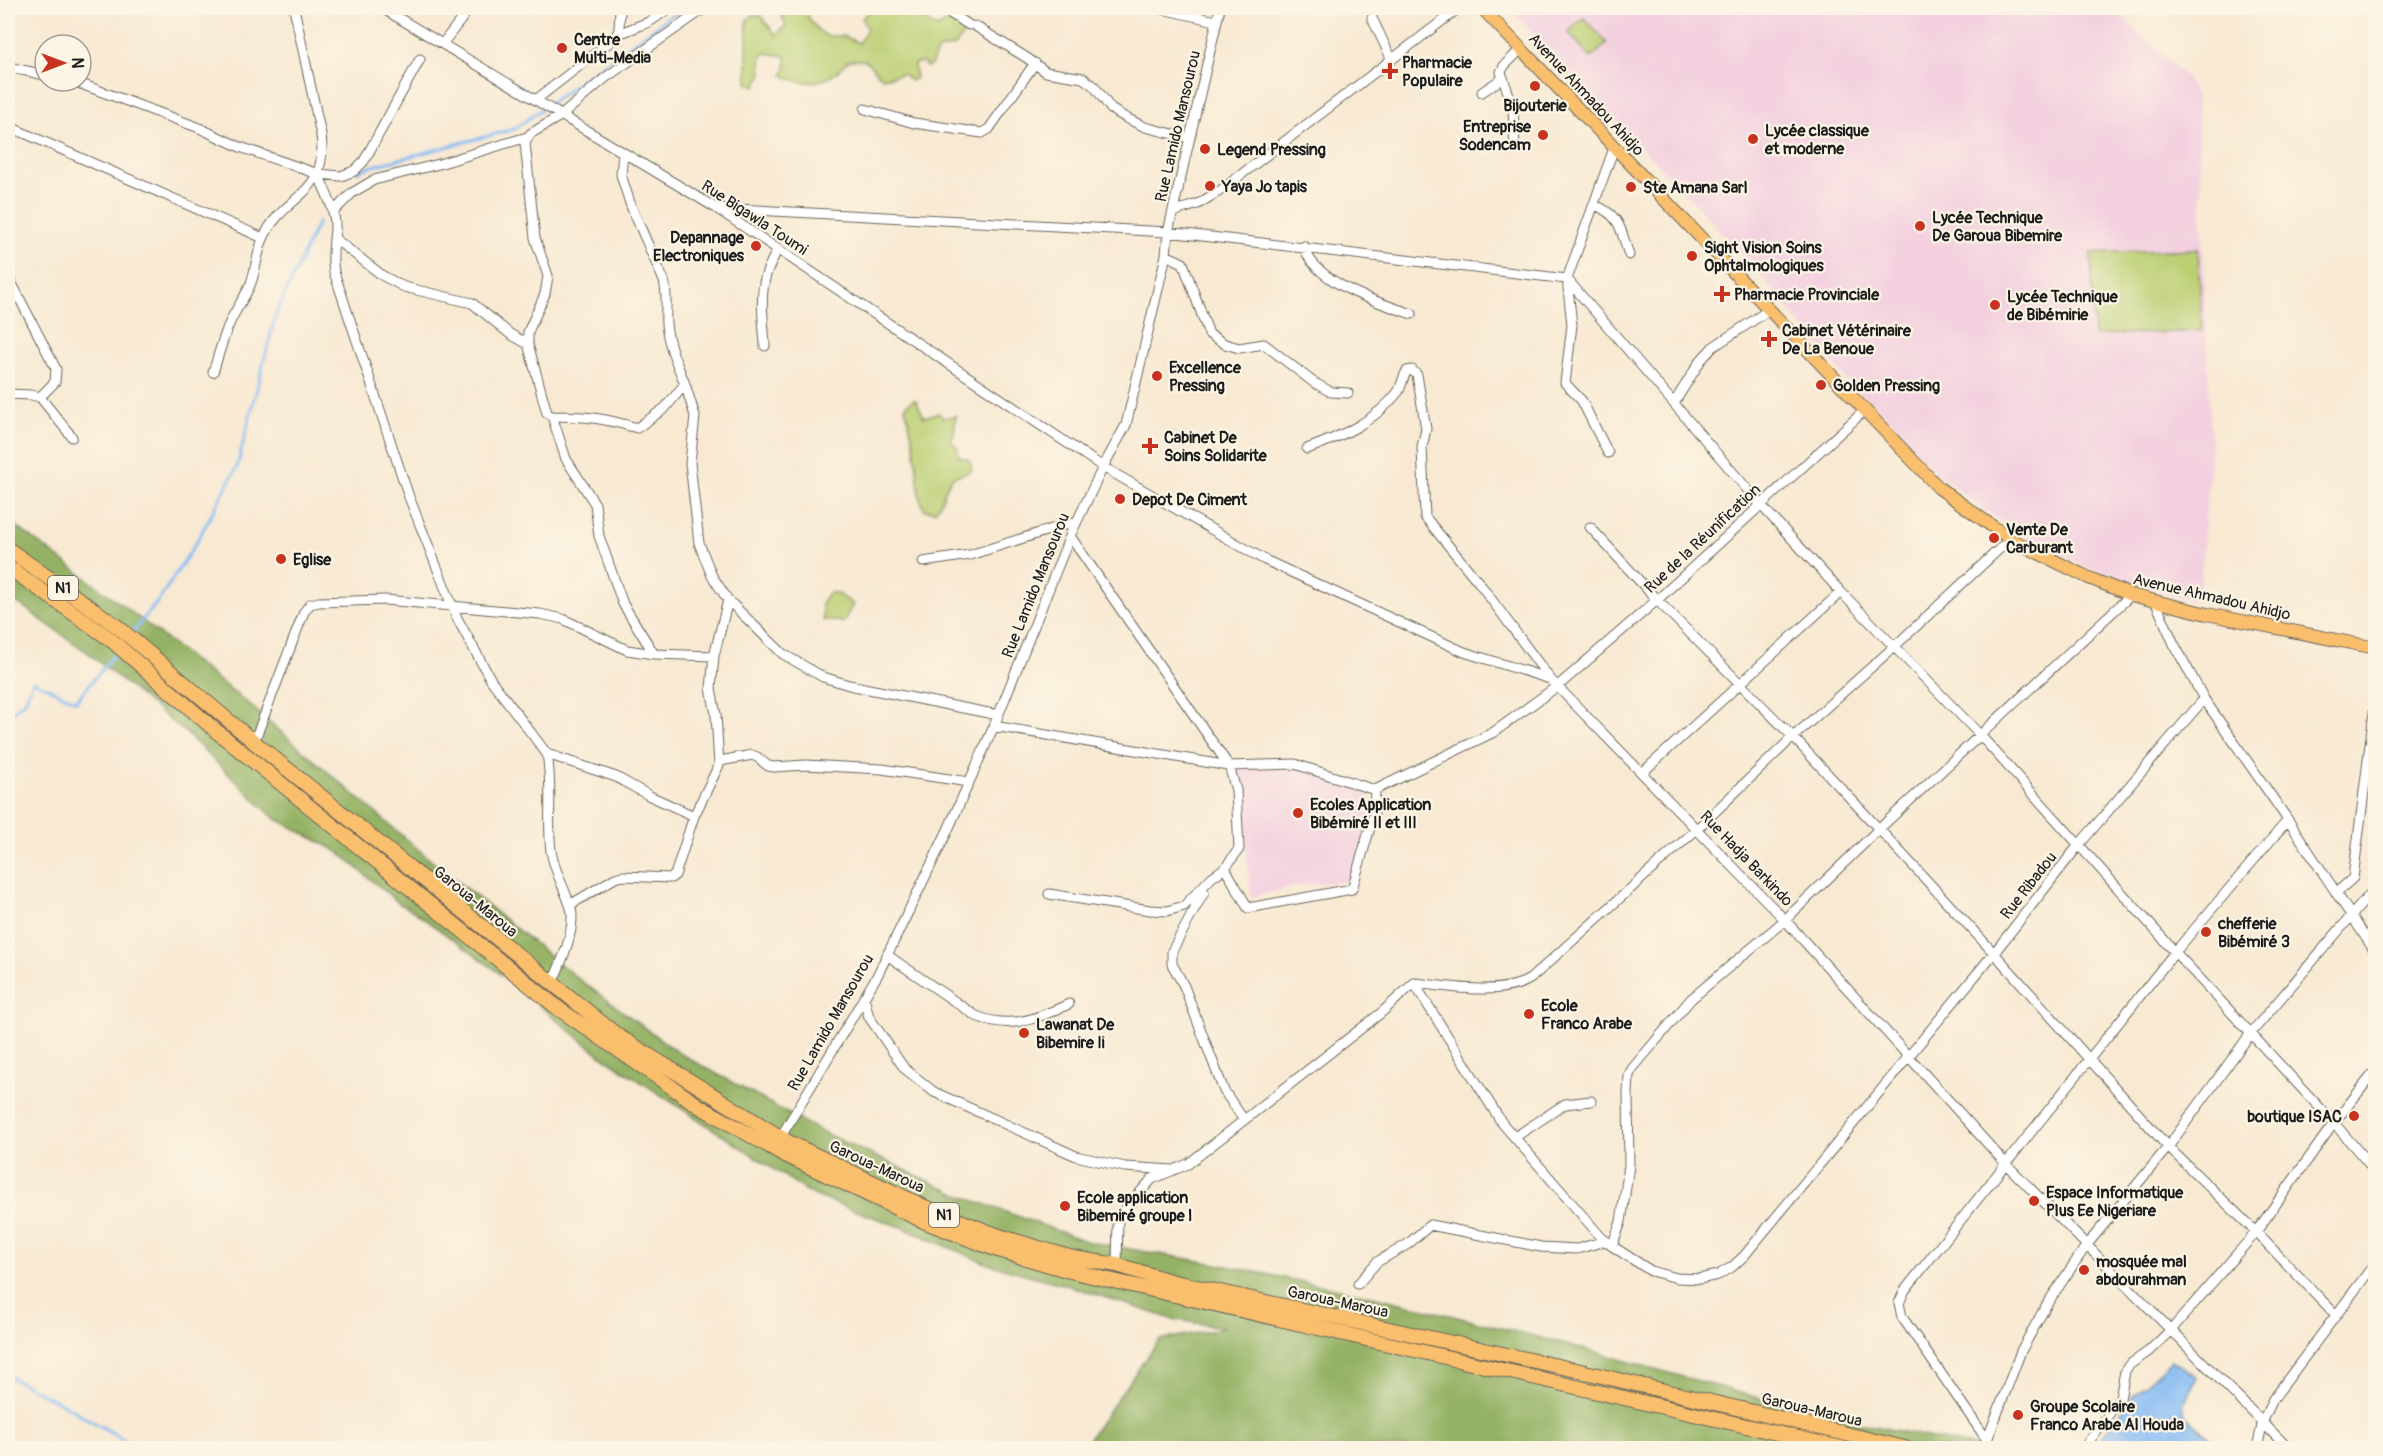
<svg xmlns="http://www.w3.org/2000/svg" width="2383" height="1456" font-family="Pangolin,sans-serif">
	<rect width="100%" height="100%" fill="#fcf5e5"/>
	<filter id="ink" filterUnits="userSpaceOnUse"><feTurbulence type="fractalNoise" baseFrequency=".0167" numOctaves="2"/><feDisplacementMap in="SourceGraphic" scale="12" xChannelSelector="R" yChannelSelector="G"/><feConvolveMatrix kernelMatrix="1 2 1 2 8 2 1 2 1" color-interpolation-filters="sRGB"/></filter>
	<filter id="wash" filterUnits="userSpaceOnUse"><feTurbulence type="fractalNoise" baseFrequency=".008" numOctaves="4" result="noise"/><feDisplacementMap in="SourceGraphic" scale="24" xChannelSelector="R" yChannelSelector="G"/><feGaussianBlur stdDeviation="1.35" result="paint"/><feColorMatrix in="noise" values="0 0 0 0 0 0 0 0 0 0 0 0 0 0 0 0 0 1.4 0 .05"/><feComposite in="paint" operator="in"/></filter>
	<g filter="url(#wash)">
		<rect width="100%" height="100%" fill="#f8e9d2"/>
		<path fill="#f3cfdf" d="M1510 8H2112L2184 75 2197 97 2211 444 2199 601 2172 596 2089 568 2044 548 1991 515 1938 475 1876 406 1870 404 1846 379 1749 261Z
			M1294 767 1360 785 1375 803 1356 880 1296 886 1251 897 1239 769Z"/>
		<path fill="#bbcf73" stroke="#6c7648" stroke-width="1.5" d="M778 8H804L809 19 819 31 827 36H843L859 43 867 29 862 19C873 3 896 8 913 8L911 12 938 28 952 18 962 22 966 31 955 46 938 50 931 65 926 67 923 62 914 64 916 78 911 81 903 74 883 78 865 60C861 60 855 59 851 60 844 62 841 68 837 72 823 85 798 85 783 75L786 69V56L764 53 761 59 762 74 756 86 747 83V20L753 15 761 16 776 35 786 25Z
			M1584 18 1607 43 1591 58 1568 32Z
			M2198 249 2202 331 2094 335 2091 253Z
			M912 400H916L924 417 939 413 943 418 956 416 954 434 951 441 958 448V456L970 460 972 470C966 474 959 474 953 477 946 481 944 501 935 511L925 510 920 499 914 444 905 407Z
			M828 593H836L853 604 844 622 823 620 822 602Z"/>
		<path fill="#94b265" stroke="#586740" stroke-width="1.5" d="M8 520 125 607 245 701 427 857 576 977 679 1053 818 1130 959 1195 1089 1242 1217 1264 1372 1296 1562 1343 1816 1414 1981 1448H1082L1159 1340 1226 1328 1172 1319 1073 1287 988 1264 906 1229 813 1195 600 1055 494 969 410 909 400 904 337 851 274 818 187 734 88 653 8 596Z"/>
		<path fill="#85bbf4" stroke="#506c88" stroke-width="1.5" d="M2172 1360 2197 1377 2183 1405 2185 1416 2223 1448H2094L2133 1396Z"/>
		<g fill="none" stroke-linecap="round" stroke-linejoin="round">
			<path stroke="#85bbf4" stroke-width="3" d="M358 172 366 168 514 129 682 8
				M131 634 159 600 197 541 237 467 276 314 318 222
				M8 716 25 701 33 681 76 701 117 651
				M8 1376 66 1406 138 1448"/>
		</g>
	</g>
	<g filter="url(#ink)">
		<g fill="none" stroke-linecap="round" stroke-linejoin="round">
			<defs>
				<path id="minor" d="M382 8 716 208 1103 467 1265 560 1464 652 1550 679 1785 920 2006 1164 2288 1448
					M945 8 948 12 969 25
					M1157 8 1216 21
					M1372 18 1391 58
					M975 26 1027 58 1046 72 1083 78 1094 86 1111 109 1126 118 1145 127 1189 138
					M618 34 649 22 670 8
					M443 43 470 8
					M8 67 45 75
					M73 81 197 127 240 147 318 174 341 176 354 171 364 161 420 59
					M1482 92 1503 78
					M537 99 615 38 619 30 620 8
					M865 109 914 123 982 133 989 129 1035 63
					M8 126 263 238
					M1515 149 1513 107 1501 72 1504 66 1521 49
					M623 153 621 175 631 206 664 281C668 296 665 309 666 324 668 345 677 364 685 384L665 408 637 428C604 418 586 416 552 416L547 413 528 344V332L545 294 548 276 535 238 525 143 530 134 562 115 605 78 705 8
					M318 174C325 191 336 210 335 229 334 244 331 257 334 272L409 497 457 618 491 680 547 754C553 787 547 819 551 851 554 871 565 889 571 908 576 929 561 964 552 983
					M1595 205C1622 217 1620 229 1629 255
					M717 208 1168 232 1567 279 1760 504 1841 592 1980 735 2175 952 2334 1123 2376 1172
					M333 212 352 193 374 180 439 164 527 137
					M1173 212 1198 204 1221 190 1459 8
					M334 238 383 276 404 287 472 303 510 334 528 344
					M1304 246C1313 283 1380 303 1412 314
					M1166 255 1183 263 1209 334 1225 344 1239 348 1264 344 1313 382 1331 392 1348 393
					M8 276 56 369 55 382 40 397
					M765 346C764 324 759 297 766 275 769 266 774 257 778 248
					M213 372C219 355 223 336 231 320 237 307 246 296 251 283 256 269 257 253 263 239 283 193 329 198 321 135L294 8
					M685 384 695 416 690 463 699 543 712 576 728 600 783 654 823 677 849 685 998 715
					M8 394 31 395 40 397 72 437
					M1674 403 1701 360 1713 347 1769 310
					M552 416 566 459 595 504 599 536 623 604 654 654
					M1307 449C1340 437 1376 421 1398 392 1402 386 1402 378 1407 371L1412 370 1417 375 1426 429 1422 447 1425 517 1480 584 1550 679
					M1608 453 1582 401 1565 383 1572 325 1567 279 1614 148
					M1590 527 1657 600 1793 737 1879 829 1994 953 2168 1147 2256 1232 2336 1315
					M923 562 970 555 1077 521
					M2156 603 2174 644 2204 699 2288 820 2376 953
					M994 726 1229 766 1295 764 1375 790 1494 732 1559 685 1657 600 1864 411
					M254 742 304 612 310 604 319 602 385 600 540 614 563 619 627 650 654 654 714 656
					M547 754 616 777 650 796 694 816
					M720 761 752 755 757 757 768 766 774 767 806 765 882 769 969 782
					M1643 772 1841 592
					M1225 868 1248 908 1352 889 1374 814 1375 790
					M1204 892 1172 951V964L1184 986 1224 1091 1244 1120
					M2336 893 2353 878 2376 697
					M1049 894 1150 910 1167 911 1184 906 1212 877 1225 868 1239 849 1236 790 1229 766 1070 536
					M570 905 615 878 622 876 671 878 675 875 694 816 719 765 716 715 711 688 714 656 728 600
					M887 955 976 1016C1011 1030 1036 1019 1069 1004
					M1414 983 1502 1123 1601 1237 1612 1246 1651 1271 1677 1278 1699 1279 1718 1275 1732 1267 1744 1256 1994 953 2078 846 2204 699
					M864 997 869 1017 904 1068 934 1092 1076 1156 1125 1167 1173 1170
					M1515 1137 1565 1104 1591 1101
					M780 1138 877 976 947 832 994 726 1070 536 1103 467 1126 425 1166 255 1168 232 1220 8
					M1612 1246 1621 1222 1625 1194 1629 1165 1628 1092 1629 1075 1632 1069 1691 999 1785 920 1879 829 2131 595
					M1117 1265 1118 1217 1152 1179 1188 1164 1381 1013 1414 983C1448 986 1500 997 1530 979L1698 828 1793 737 1895 646 2010 539
					M1358 1284 1377 1262 1408 1244 1430 1225 1541 1247 1577 1249 1605 1241
					M1987 1440 1902 1317 1899 1303 1905 1290 2175 952 2288 820
					M1984 1448 2021 1351 2047 1304 2086 1246 2168 1147 2251 1033 2376 887
					M2084 1448 2120 1399 2125 1371 2129 1365 2149 1351 2172 1329 2256 1232 2334 1123 2376 1070
					M2257 1448 2263 1421 2273 1399 2376 1262"/>
				<path id="major" d="M1482 8 1939 488 2010 539 2089 578 2131 595 2207 614 2376 648"/>
				<path id="highway" d="M8 549 118 627 254 742 618 1036 788 1142 927 1208 999 1236 1073 1258 1117 1265 1170 1281 1585 1372 1905 1448
					M8 567 110 639 215 730 559 1009 699 1106 783 1154 923 1221 995 1249 1070 1271 1842 1448"/>
			</defs>
			<use href="#minor" stroke="#69645c" stroke-width="11"/>
			<use href="#major" stroke="#69645c" stroke-width="14"/>
			<use href="#highway" stroke="#69645c" stroke-width="16"/>
			<use href="#minor" stroke="#fff" stroke-width="9"/>
			<use href="#major" stroke="#f9bf6d" stroke-width="12"/>
			<use href="#highway" stroke="#f9bf6d" stroke-width="14"/>
		</g>
	</g>
	<g fill="#c8321e" stroke="#fcf5e5" stroke-width="2">
		<circle cx="562" cy="48" r="6"/>
		<path d="M1387 62h6v6h6v6h-6v6h-6v-6h-6v-6h6z"/>
		<circle cx="1535" cy="86" r="6"/>
		<circle cx="1543" cy="135" r="6"/>
		<circle cx="1753" cy="139" r="6"/>
		<circle cx="1205" cy="149" r="6"/>
		<circle cx="1210" cy="186" r="6"/>
		<circle cx="1631" cy="187" r="6"/>
		<circle cx="1920" cy="226" r="6"/>
		<circle cx="756" cy="246" r="6"/>
		<circle cx="1692" cy="256" r="6"/>
		<path d="M1719 285h6v6h6v6h-6v6h-6v-6h-6v-6h6z"/>
		<circle cx="1995" cy="305" r="6"/>
		<path d="M1766 330h6v6h6v6h-6v6h-6v-6h-6v-6h6z"/>
		<circle cx="1157" cy="376" r="6"/>
		<circle cx="1821" cy="385" r="6"/>
		<path d="M1147 437h6v6h6v6h-6v6h-6v-6h-6v-6h6z"/>
		<circle cx="1120" cy="499" r="6"/>
		<circle cx="1994" cy="538" r="6"/>
		<circle cx="281" cy="559" r="6"/>
		<circle cx="1298" cy="813" r="6"/>
		<circle cx="2206" cy="932" r="6"/>
		<circle cx="1529" cy="1014" r="6"/>
		<circle cx="1024" cy="1033" r="6"/>
		<circle cx="2354" cy="1116" r="6"/>
		<circle cx="2034" cy="1201" r="6"/>
		<circle cx="1065" cy="1206" r="6"/>
		<circle cx="2084" cy="1270" r="6"/>
		<circle cx="2018" cy="1415" r="6"/>
	</g>
	<g text-anchor="middle" stroke-width="4.5" stroke-linejoin="round" paint-order="stroke">
		<g fill="#fcf5e5" stroke="#5f5d58" stroke-width="1.5">
			<rect x="48" y="576" width="30" height="24" rx="4.5"/>
			<rect x="929" y="1203" width="30" height="24" rx="4.5"/>
		</g>
		<g font-size="15" font-weight="bold" fill="#1c1c1c">
			<text x="63" y="593">N1</text>
			<text x="944" y="1220">N1</text>
		</g>
		<g font-size="16" font-weight="bold" fill="#1c1c1c" stroke="#fcf5e5" text-anchor="start">
			<text x="574" y="45">Centre<tspan x="574" dy="18">Multi-Media</tspan></text>
			<text x="1402" y="68">Pharmacie<tspan x="1402" dy="18">Populaire</tspan></text>
			<text x="1535" y="111" text-anchor="middle">Bijouterie</text>
			<text x="1531" y="132" text-anchor="end">Entreprise<tspan x="1531" dy="18">Sodencam</tspan></text>
			<text x="1765" y="136">Lycée classique<tspan x="1765" dy="18">et moderne</tspan></text>
			<text x="1217" y="155">Legend Pressing</text>
			<text x="1222" y="192">Yaya Jo tapis</text>
			<text x="1643" y="193">Ste Amana Sarl</text>
			<text x="1932" y="223">Lycée Technique<tspan x="1932" dy="18">De Garoua Bibemire</tspan></text>
			<text x="744" y="243" text-anchor="end">Depannage<tspan x="744" dy="18">Electroniques</tspan></text>
			<text x="1704" y="253">Sight Vision Soins<tspan x="1704" dy="18">Ophtalmologiques</tspan></text>
			<text x="1734" y="300">Pharmacie Provinciale</text>
			<text x="2007" y="302">Lycée Technique<tspan x="2007" dy="18">de Bibémirie</tspan></text>
			<text x="1782" y="336">Cabinet Vétérinaire<tspan x="1782" dy="18">De La Benoue</tspan></text>
			<text x="1169" y="373">Excellence<tspan x="1169" dy="18">Pressing</tspan></text>
			<text x="1833" y="391">Golden Pressing</text>
			<text x="1164" y="443">Cabinet De<tspan x="1164" dy="18">Soins Solidarite</tspan></text>
			<text x="1132" y="505">Depot De Ciment</text>
			<text x="2006" y="535">Vente De<tspan x="2006" dy="18">Carburant</tspan></text>
			<text x="293" y="565">Eglise</text>
			<text x="1310" y="810">Ecoles Application<tspan x="1310" dy="18">Bibémiré II et III</tspan></text>
			<text x="2218" y="929">chefferie<tspan x="2218" dy="18">Bibémiré 3</tspan></text>
			<text x="1541" y="1011">Ecole<tspan x="1541" dy="18">Franco Arabe</tspan></text>
			<text x="1036" y="1030">Lawanat De<tspan x="1036" dy="18">Bibemire Ii</tspan></text>
			<text x="2342" y="1122" text-anchor="end">boutique ISAC</text>
			<text x="2046" y="1198">Espace Informatique<tspan x="2046" dy="18">Plus Ee Nigeriare</tspan></text>
			<text x="1077" y="1203">Ecole application<tspan x="1077" dy="18">Bibemiré groupe l</tspan></text>
			<text x="2096" y="1267">mosquée mal<tspan x="2096" dy="18">abdourahman</tspan></text>
			<text x="2030" y="1412">Groupe Scolaire<tspan x="2030" dy="18">Franco Arabe Al Houda</tspan></text>
		</g>
		<g font-size="16" fill="#1c1c1c" stroke="#fcf5e5">
			<text transform="translate(1587 94) rotate(47)" y="6">Avenue Ahmadou Ahidjo</text>
			<text transform="translate(1177 126) rotate(-77)" y="6">Rue Lamido Mansourou</text>
			<text transform="translate(755 217) rotate(33)" y="6">Rue Bigawla Toumi</text>
			<text transform="translate(1702 538) rotate(-43)" y="6">Rue de la Réunification</text>
			<text transform="translate(1035 585) rotate(-68)" y="6">Rue Lamido Mansourou</text>
			<text transform="translate(2212 596) rotate(13)" y="6">Avenue Ahmadou Ahidjo</text>
			<text transform="translate(1747 858) rotate(46)" y="6">Rue Hadja Barkindo</text>
			<text transform="translate(2028 885) rotate(-52)" y="6">Rue Ribadou</text>
			<text transform="translate(476 901) rotate(39)" y="6">Garoua-Maroua</text>
			<text transform="translate(830 1022) rotate(-60)" y="6">Rue Lamido Mansourou</text>
			<text transform="translate(877 1166) rotate(25)" y="6">Garoua-Maroua</text>
			<text transform="translate(1338 1301) rotate(12)" y="6">Garoua-Maroua</text>
			<text transform="translate(1812 1409) rotate(13)" y="6">Garoua-Maroua</text>
		</g>
	</g>
	<rect width="2383" height="1456" fill="none" stroke="#fcf5e5" stroke-width="30"/>
	<g transform="translate(63 63) rotate(90)"><circle r="28" fill="#fcf5e5" stroke="#a29e95" stroke-width="1.5"/>
	<path d="M0-4.5L10 22L0 15L-10 22Z" fill="#c8321e"/>
	<text y="-9" font-size="16" font-weight="bold" text-anchor="middle" fill="#1c1c1c">N</text>
	</g>
</svg>
